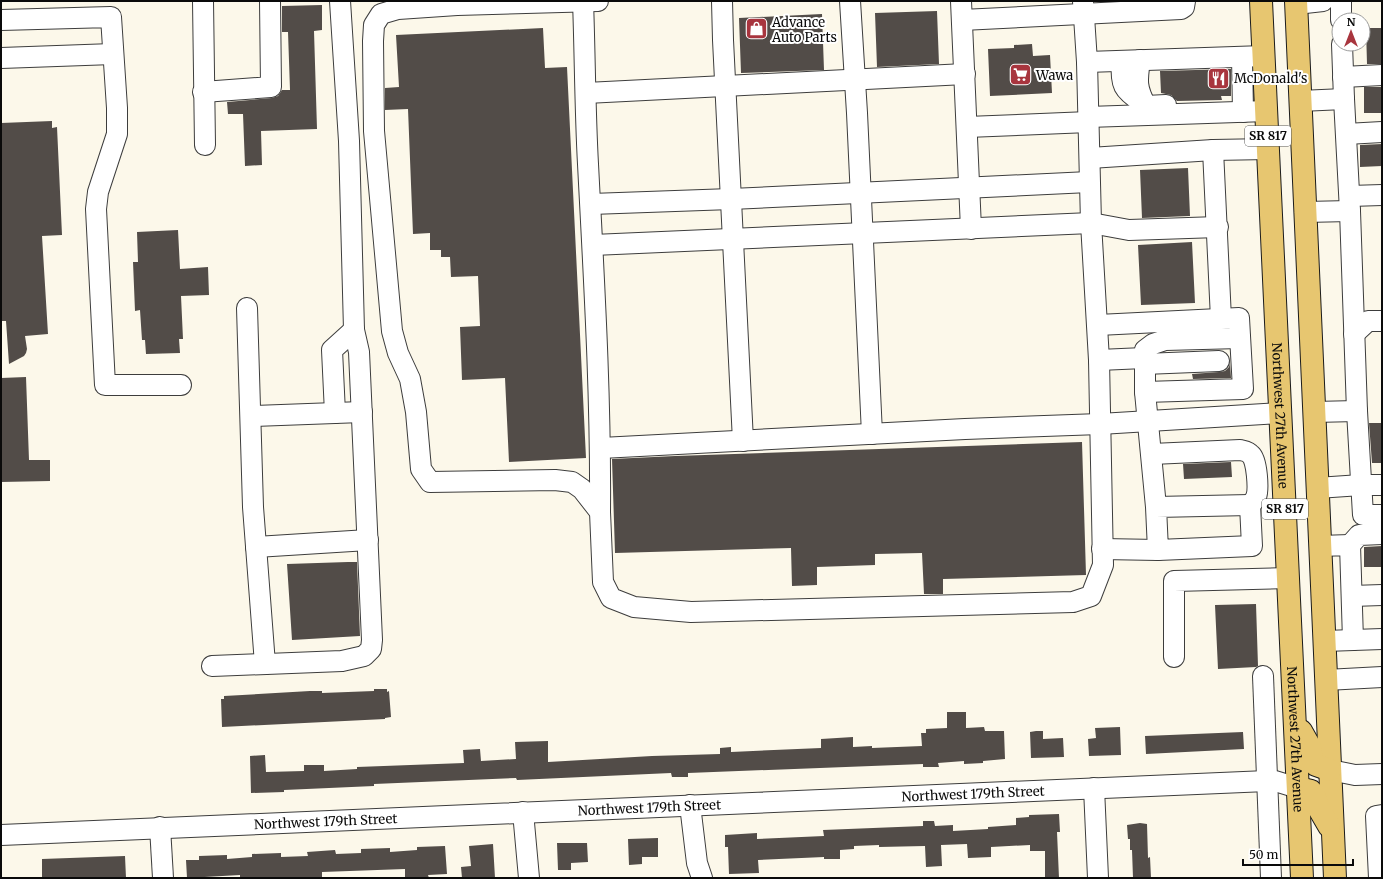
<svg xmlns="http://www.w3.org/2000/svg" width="1383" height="879" font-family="Merriweather,serif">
	<rect width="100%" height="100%" fill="#fcf8ea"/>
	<path fill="#524c48" d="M322 5V30L314 31 317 129 261 131 262 165 245 166 243 114H228L227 102 272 98 278 96 282 90H290L288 32H282V6Z
		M937 11 939 64 877 67 875 13Z
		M822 14 824 70 741 73 739 18Z
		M543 28 545 68 567 67 586 458 509 462 505 378 462 380 460 327 480 326 478 276 451 277 450 257H441V250H430V233L413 234 408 109 385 110V88L399 87 396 35Z
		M1366 28H1382V64H1367Z
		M1032 44 1033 56 1050 55 1052 93 990 96 988 49 1014 48V45Z
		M1231 69V96H1221L1222 100 1177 101 1171 95 1161 93 1160 71Z
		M1364 87H1382V113H1364Z
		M52 121V128L57 127 62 235 42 236 48 334 25 336 27 349 26 353 24 356 9 364 6 321H1V123Z
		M1382 144V166L1360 167V145Z
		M1188 168 1190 216 1142 218 1140 170Z
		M178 230 180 269 208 267 209 295 181 296 183 339H179L180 353 146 354 145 340H142L140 310 135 311 133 262H138L137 232Z
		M1192 242 1195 303 1141 305 1138 245Z
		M1230 363 1231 378 1193 379 1192 374 1219 372 1225 371 1229 367Z
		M26 377 29 460H50V481L1 482V378Z
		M1369 423H1382V463H1372Z
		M1082 442 1086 575 943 579V594H924L922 553 875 554V565L817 567V585L792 586 791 548 615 553 612 459 675 456Z
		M1231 462 1232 477 1184 479 1183 464Z
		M1382 546V567H1364V547Z
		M348 562H357L360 636 292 640 287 564Z
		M1256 604 1258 666 1256 667 1218 669 1215 605Z
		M374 689H387V692L389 691 391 717 385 718V719L222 727 221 699H224V696L310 691H322V693L374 691Z
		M947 712H966V728L984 727 985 731H1004L1005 759 983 761V763L964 764V761L938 763 939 767H923V764L688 773V777H672L671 773 517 780 516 778 374 784V786L284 790V792L251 793 250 756 265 755 266 772 304 771V765H324V771L357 769V767L464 763 463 750 480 749 481 761 516 759 515 742 548 741V762L652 756 720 754V748L731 747V752L821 748V739L853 737V747L872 746V748L922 746 921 733H926V729L947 728Z
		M1120 727 1121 755 1089 756 1088 739 1096 738 1095 728Z
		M1036 731H1043V739L1063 738 1064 757 1031 758 1030 732Z
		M1243 732 1244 749 1146 754 1145 736Z
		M1059 814 1060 832H1057L1059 878H1045V851H1030V845L991 847V857L968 858 967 844 941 845 942 866 926 867 925 846 879 847V845L854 846V849L840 850V859H824V857L758 860 759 873 729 874 728 847H725V835L757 833V839L824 836 823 830 923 826V821H934L935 826 953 825V831L988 829V827L1016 825V818L1029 817V815Z
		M1140 823 1147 824 1148 858 1150 857 1151 878H1133L1132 850H1130V839H1128L1127 825Z
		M658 838V857H642V864L629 865 628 839Z
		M557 843H587L588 862 571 863V870H558Z
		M493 844 495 878H462L461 867 471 866 469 846Z
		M445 846 447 874 428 875 429 878H405V869L322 872V878H240V875L187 878 186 860H199V856L227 855V859L252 857V854L281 853V857L308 856 307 852 335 850 336 854 361 853V849L390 848V852L417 850V847Z
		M125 856 126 878H42V859Z"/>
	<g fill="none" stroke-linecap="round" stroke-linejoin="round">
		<defs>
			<g id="minor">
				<path d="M203 1 205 145"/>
				<path d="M583 1C585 55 585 110 588 164 594 280 601 396 600 512"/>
				<path d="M598 1 457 5 398 9 381 14 374 25 373 41 374 131 392 331 398 353 410 379 416 412 421 469 430 482 555 480 572 482 582 489 600 512 603 582 611 598 634 607 691 612 1073 602 1091 596 1103 565 1099 360 1091 223 1087 62 1083 1"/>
				<path d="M722 1 723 40 743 441"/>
				<path d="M850 1 857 113 872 434"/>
				<path d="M961 1 971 229"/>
				<path d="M1341 1V20"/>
				<path d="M1296 4 1323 1"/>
				<path d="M1 20 111 17 117 108V134L98 192 96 209 105 385H181"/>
				<path d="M962 20 1181 9 1184 7 1185 1"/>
				<path d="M1342 44 1344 99 1350 211 1357 411 1363 515H1382"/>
				<path d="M1242 57 1243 112"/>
				<path d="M1 58 113 54"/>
				<path d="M1140 60C1137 81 1136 87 1146 106L1166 105"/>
				<path d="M1122 61C1120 85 1123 90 1143 103"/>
				<path d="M1087 62 1264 56"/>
				<path d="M1343 77 1382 75"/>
				<path d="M203 92 271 87 270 1"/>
				<path d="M586 93 965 74"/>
				<path d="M1300 101 1344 99"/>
				<path d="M1088 117 1267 111"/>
				<path d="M967 127 1089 122"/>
				<path d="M1346 134 1382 132"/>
				<path d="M1213 150 1221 319"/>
				<path d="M1090 158 1213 150 1268 149"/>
				<path d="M1350 196 1382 195"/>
				<path d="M591 204 731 199 1089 182"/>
				<path d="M1305 212 1350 211"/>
				<path d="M593 245 1091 223 1129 230 1218 227"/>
				<path d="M247 308 253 507 265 664"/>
				<path d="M1098 325 1239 318 1243 389 1145 392"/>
				<path d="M1354 334 1368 321H1382"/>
				<path d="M1099 360 1144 358"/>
				<path d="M1144 364 1219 361"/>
				<path d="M1314 412 1357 411"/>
				<path d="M335 413 332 350 354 330"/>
				<path d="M251 416 362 412"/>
				<path d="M601 448 965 429 1100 424 1280 413"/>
				<path d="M1152 454 1240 450C1244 451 1248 451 1251 455 1257 460 1259 490 1256 497 1255 500 1252 503 1250 505"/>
				<path d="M1317 488 1361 485H1382"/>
				<path d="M1156 507 1250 505 1252 546 1158 550 1156 507 1145 392V350L1153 344 1165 340 1240 338"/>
				<path d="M1350 545 1359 535 1382 534"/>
				<path d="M1320 546 1350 545 1353 640"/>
				<path d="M256 547 368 540"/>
				<path d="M1102 549 1158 550"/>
				<path d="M1352 596 1382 595"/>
				<path d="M1325 641 1382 639"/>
				<path d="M1174 657V581L1288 578"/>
				<path d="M212 666 342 661 364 656 371 649 372 640 359 352 354 330 349 141 340 1"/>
				<path d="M1263 676 1271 878"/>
				<path d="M1326 680 1382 677"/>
				<path d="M1330 770 1355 775 1382 774"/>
				<path d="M1094 788 1098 878"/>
				<path d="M690 805 697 863 702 878"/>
				<path d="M523 812 529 878"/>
				<path d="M160 827 163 878"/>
				<path id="s1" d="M1 835 1267 781H1275L1298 788"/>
				<path d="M1379 878 1376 816 1382 815"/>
			</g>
			<g id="major">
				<path id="s2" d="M1261 1 1302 878"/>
				<path d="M1296 1 1335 878"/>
				<path d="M1301 731 1310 747 1313 762 1316 765 1330 770"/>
				<path d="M1298 788 1311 791 1314 795 1318 807 1329 826"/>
			</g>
		</defs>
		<use href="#minor" stroke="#3d3d3d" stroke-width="22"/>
		<use href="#major" stroke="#1b1b1b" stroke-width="24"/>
		<use href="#minor" stroke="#fff" stroke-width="20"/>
		<use href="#major" stroke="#e7c670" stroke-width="22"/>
	</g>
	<defs>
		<symbol id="shop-square" viewBox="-11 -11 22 22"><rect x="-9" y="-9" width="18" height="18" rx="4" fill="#a8353e" stroke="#fff"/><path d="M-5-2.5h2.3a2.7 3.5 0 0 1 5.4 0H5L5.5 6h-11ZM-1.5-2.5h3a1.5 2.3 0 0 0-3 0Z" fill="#fff"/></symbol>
		<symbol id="supermarket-square" viewBox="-11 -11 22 22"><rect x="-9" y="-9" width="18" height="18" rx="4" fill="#a8353e" stroke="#fff"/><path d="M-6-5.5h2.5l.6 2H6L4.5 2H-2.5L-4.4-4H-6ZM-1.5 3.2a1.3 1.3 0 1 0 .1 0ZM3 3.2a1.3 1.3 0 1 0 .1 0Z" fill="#fff"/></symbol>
		<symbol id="restaurant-square" viewBox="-11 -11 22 22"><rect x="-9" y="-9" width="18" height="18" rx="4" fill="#a8353e" stroke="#fff"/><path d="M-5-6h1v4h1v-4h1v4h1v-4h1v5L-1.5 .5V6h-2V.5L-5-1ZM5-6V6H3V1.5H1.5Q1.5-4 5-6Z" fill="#fff"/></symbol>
	</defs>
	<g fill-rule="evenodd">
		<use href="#shop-square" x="744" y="16" width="25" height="25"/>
		<use href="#supermarket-square" x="1008" y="62" width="25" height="25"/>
		<use href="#restaurant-square" x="1206" y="66" width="25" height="25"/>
	</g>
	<g text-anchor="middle" stroke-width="4" stroke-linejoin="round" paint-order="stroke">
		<g fill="#fff" stroke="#545454" stroke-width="1">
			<rect x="1245" y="126" width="46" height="20" rx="3"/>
			<rect x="1262" y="499" width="46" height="20" rx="3"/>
		</g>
		<g font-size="12" font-weight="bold" fill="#0a0a0a">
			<text x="1268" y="140">SR 817</text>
			<text x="1285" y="513">SR 817</text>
		</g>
		<g font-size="13" fill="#0a0a0a" stroke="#fff" text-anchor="start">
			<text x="772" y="27">Advance<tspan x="772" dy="15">Auto Parts</tspan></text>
			<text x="1036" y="80">Wawa</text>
			<text x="1234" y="83">McDonald's</text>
		</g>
		<g font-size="13" fill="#0a0a0a" stroke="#fff">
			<text dy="5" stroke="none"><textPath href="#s2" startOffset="415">Northwest 27th Avenue</textPath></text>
			<text dy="5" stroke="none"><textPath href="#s2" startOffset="739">Northwest 27th Avenue</textPath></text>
			<text dy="5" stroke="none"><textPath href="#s1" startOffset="973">Northwest 179th Street</textPath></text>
			<text dy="5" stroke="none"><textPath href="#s1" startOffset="649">Northwest 179th Street</textPath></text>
			<text dy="5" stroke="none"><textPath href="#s1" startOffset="325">Northwest 179th Street</textPath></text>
		</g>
	</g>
	<rect width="1383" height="879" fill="none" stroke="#0a0a0a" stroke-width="4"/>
	<g transform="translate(1351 32)"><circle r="19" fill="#ffffff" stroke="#9d9d9d"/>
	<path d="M0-3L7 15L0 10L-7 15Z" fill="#a8353e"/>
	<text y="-6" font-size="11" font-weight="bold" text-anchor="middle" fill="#0a0a0a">N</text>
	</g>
	<path d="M1243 859v6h110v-6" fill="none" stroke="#0a0a0a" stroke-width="2"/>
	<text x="1249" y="859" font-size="12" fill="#0a0a0a" stroke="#ffffff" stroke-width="3" paint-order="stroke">50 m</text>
</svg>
